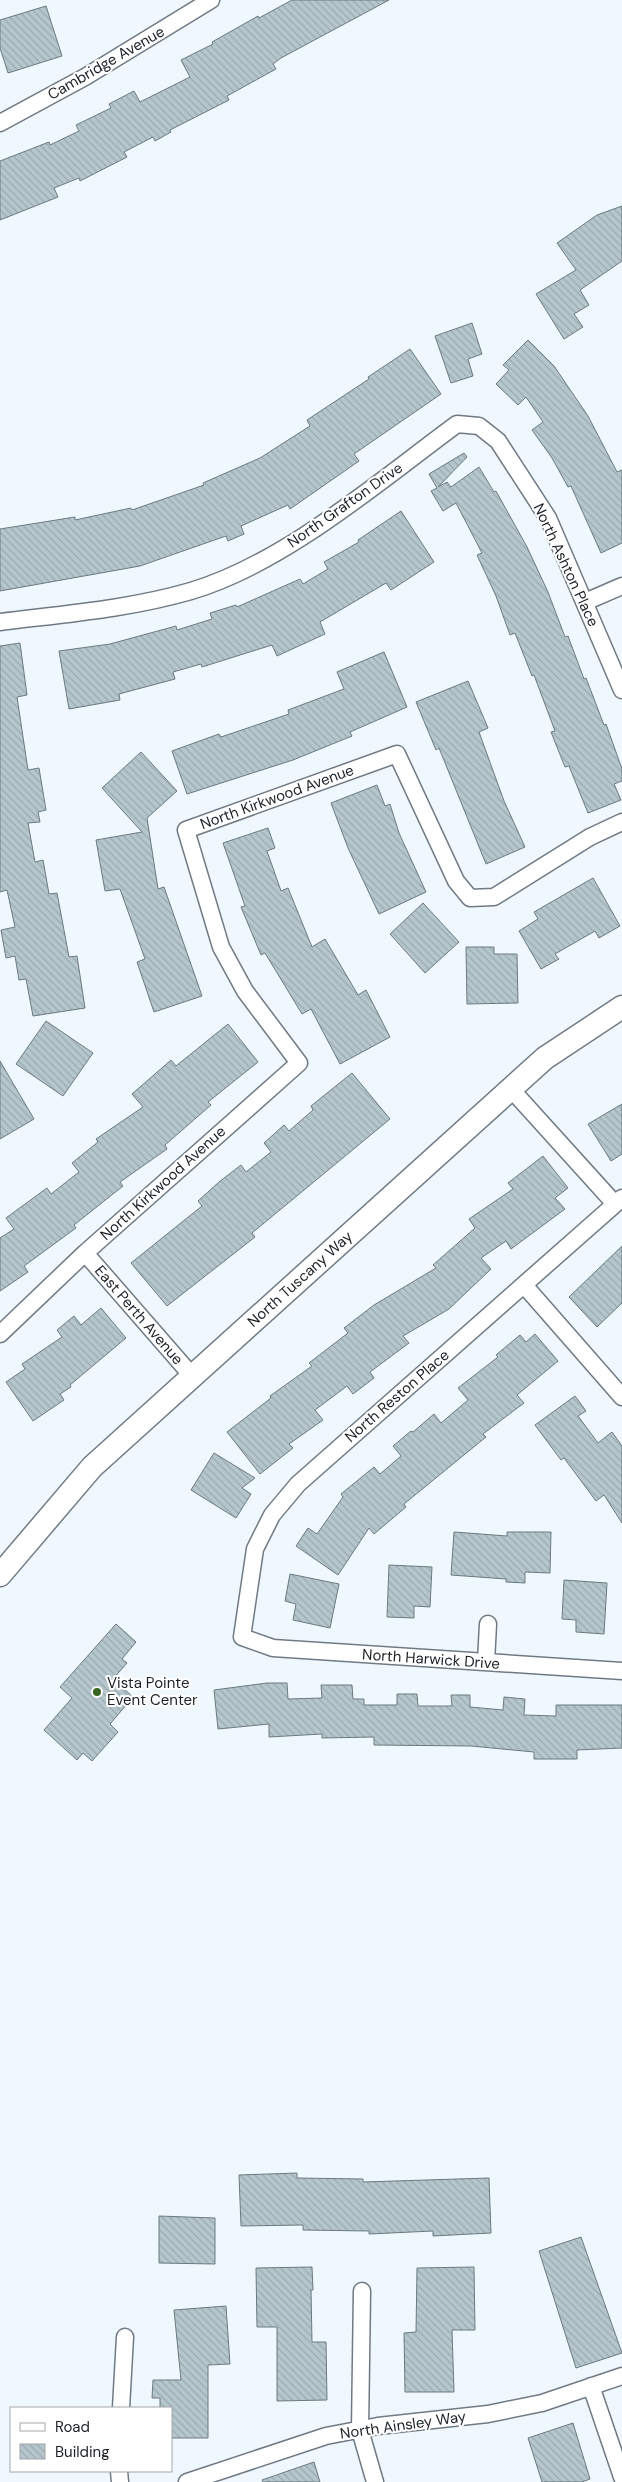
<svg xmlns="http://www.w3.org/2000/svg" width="622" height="2482" font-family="'DM Sans',sans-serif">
	<defs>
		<pattern id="building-back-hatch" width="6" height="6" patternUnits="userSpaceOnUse" patternTransform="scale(1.25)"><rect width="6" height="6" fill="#b5c6cd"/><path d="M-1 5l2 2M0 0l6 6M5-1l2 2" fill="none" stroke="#9baab0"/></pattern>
	</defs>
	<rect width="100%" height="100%" fill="#f0f8ff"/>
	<path fill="url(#building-back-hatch)" stroke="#6a7a80" d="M292 0H389L281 58 273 64 276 69 227 96 229 100 170 130 171 132 155 141 153 137 124 152 127 157 80 181 79 178 54 188 58 197 0 220V161L49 142 50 145 79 131 76 125 111 108 109 104 134 91 140 102 190 77 181 60 213 44 212 42 258 16 259 18Z
		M46 6 62 56 8 73 0 48V20Z
		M622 206V261L580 290 589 305 574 314 583 327 564 339 536 294 576 270 557 243 597 215Z
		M472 323 482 354 468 359 473 376 451 383 435 336Z
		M528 340 554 366 588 416 617 472 622 470V543L601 553 571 486 568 487 552 458 532 430 543 422 526 397 518 405 496 384 509 370 503 365Z
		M410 349 441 394 354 454 359 461 290 509 288 505 241 526 244 534 228 541 226 536 140 566 0 591V529L75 517V520L131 508 132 510 204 485 203 483 260 458 310 426 307 420 369 379 368 377Z
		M464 453 467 457 438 487 447 482 451 487 479 467 494 492 496 491 527 547 548 592 565 637 568 636 584 679 586 678 604 725 606 724 622 769V781L614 784 621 800 588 813 569 766 565 767 551 732 555 731 534 675 532 676 515 633 510 635 496 596 477 555 482 553 456 503 443 511 431 491 437 488 429 474Z
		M401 511 434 562 391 590 386 583 320 622 325 634 277 656 272 645 202 667 201 664 173 672 175 679 119 694 120 700 69 709 59 651 110 644 176 626 177 630 212 619 210 613 236 605 237 607 300 579 303 584 328 569 324 562 359 542 358 540Z
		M20 643 27 695 17 697 28 770 39 768 46 810 38 812 40 822 28 823 35 862 43 860 49 894 57 893 69 957 77 956 85 1008 33 1016 26 979 19 980 15 956 6 958 1 930 15 927 7 890 0 892V646Z
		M384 652 407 707 350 732 352 736 293 760 187 794 172 751 219 734 221 737 289 714 288 710 344 689 337 672Z
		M468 681 488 728 479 732 504 801 525 847 486 864 439 748 436 750 416 702Z
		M141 752 177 791 147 818 158 889 164 887 202 996 154 1012 137 962 145 959 120 889 105 891 96 840 142 832 102 788Z
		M377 785 385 806 390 804 399 833 426 892 379 914 348 848 331 803Z
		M268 828 275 848 267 851 281 891 288 888 312 947 325 939 358 995 366 990 390 1037 340 1064 311 1009 302 1014 265 953 261 955 241 907 245 906 223 843Z
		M593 878 620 926 599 938 595 931 555 954 559 959 541 969 519 931 538 919 534 912Z
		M423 903 459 942 425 973 390 934Z
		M466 947H494V954H517L518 1003 467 1004Z
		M46 1021 93 1053 63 1096 16 1064Z
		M228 1024 258 1062 208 1102 211 1105 165 1145 167 1149 120 1182 123 1186 74 1225 76 1228 24 1266 28 1272 0 1291V1238L14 1229 6 1218 47 1188 51 1194 79 1172 72 1163 98 1142 96 1139 143 1107 132 1094 171 1060 176 1066Z
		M0 1061 34 1119 0 1139Z
		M352 1073 390 1119 252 1233 255 1237 167 1306 131 1263 202 1206 198 1201 219 1182 241 1165 246 1172 271 1152 264 1143 284 1125 289 1131 313 1110 311 1106Z
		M622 1104V1154L611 1161 588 1124Z
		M543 1156 568 1188 555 1198 565 1209 511 1249 506 1241 481 1258 491 1269 449 1309 403 1336 409 1343 370 1372 374 1378 353 1394 347 1386 315 1410 323 1420 289 1444 293 1448 260 1474 227 1432 271 1398 270 1396 312 1366 309 1363 348 1333 344 1328 374 1305 436 1268 433 1265 475 1228 469 1219 513 1189 508 1183Z
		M622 1246V1303L597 1327 569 1297Z
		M101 1308 126 1338 70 1385 71 1387 60 1394 64 1400 33 1421 6 1382 25 1369 22 1364 62 1337 57 1330 74 1316 81 1325Z
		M535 1334 558 1361 517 1395 524 1403 483 1434 486 1437 404 1504 406 1507 374 1534 369 1528 338 1575 296 1546 308 1528 317 1534 343 1497 341 1494 374 1467 380 1474 401 1456 393 1446 411 1431 413 1432 434 1414 441 1423 468 1400 458 1388 498 1357 496 1355 520 1335 526 1342Z
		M575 1396 586 1411 578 1416 598 1443 612 1432 622 1446V1523L604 1495 596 1501 564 1458 561 1460 535 1425Z
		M214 1453 255 1478 242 1488 251 1494 236 1518 191 1490Z
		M454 1532 507 1536V1532H551L550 1573 525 1572V1583L506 1582V1579L451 1575Z
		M389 1565 432 1567 430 1607 414 1606V1618L387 1617Z
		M290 1574 339 1584 330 1628 293 1620 296 1604 285 1601Z
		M564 1580 607 1583 604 1634 576 1632V1620L562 1619Z
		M116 1624 136 1642 122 1659 127 1663 113 1679 133 1697 110 1724 118 1732 92 1761 83 1753 77 1760 44 1730 72 1698 60 1687Z
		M267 1683H287L288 1699 322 1698 321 1685H352L353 1699H364V1705H397V1694H417L418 1706H452L451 1695H470V1707L503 1710 504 1697 525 1699 524 1715 556 1716V1705H622V1748L577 1750V1759H534V1752L471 1746 374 1745V1737L322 1738V1734L269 1737V1724L218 1729 214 1690Z
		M297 2173V2178L363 2179V2182L489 2178 491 2233 433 2236V2231L369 2234V2231L303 2230V2225L241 2226 239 2175Z
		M159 2216 215 2218V2264L159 2263Z
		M581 2237 622 2353 576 2368 539 2251Z
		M312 2267 313 2290H311L312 2342H326L327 2400 277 2401V2327H257L256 2268Z
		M474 2267 475 2330H452L454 2392H405L404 2333 416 2332 417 2268Z
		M226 2306 230 2364 208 2365V2438H171V2408H160V2398H152L153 2380H181L174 2310Z
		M573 2423 590 2479 582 2482H542L528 2438Z
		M314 2462 320 2482H263L262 2480Z"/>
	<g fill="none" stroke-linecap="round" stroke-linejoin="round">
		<defs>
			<path id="street" d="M0 123 85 77 211 0
				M585 602 622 586
				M0 622C64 614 129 609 191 591 285 563 378 482 457 424L479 426 498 441 548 518 622 690
				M511 1089 615 1204
				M622 1198 298 1484 272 1515 255 1549 242 1637 273 1648 622 1671
				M85 1253 193 1377
				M524 1285 622 1397
				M0 1334 85 1253 299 1063 245 991 221 947 186 830 397 754 456 881 470 898 494 897 590 837 622 822
				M486 1662 488 1624
				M362 2291 360 2430 375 2482
				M591 2386 622 2477
				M121 2408 125 2337
				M119 2471 120 2482
				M187 2482 326 2436 378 2426 488 2414 542 2403 622 2376"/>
			<path id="secondary" d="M0 1575 92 1467 545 1058 622 1007"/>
		</defs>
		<use href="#street" stroke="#6f7a85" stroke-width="19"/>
		<use href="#secondary" stroke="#6f7a85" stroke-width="25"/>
		<use href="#street" stroke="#fff" stroke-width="16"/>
		<use href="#secondary" stroke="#fff" stroke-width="22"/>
	</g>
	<circle fill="#386320" stroke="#fff" stroke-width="2" cx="97" cy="1692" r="5"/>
	<g text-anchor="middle" stroke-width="4" stroke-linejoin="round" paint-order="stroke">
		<g font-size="15" fill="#1c2125" stroke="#fff">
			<text transform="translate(106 63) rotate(-30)" y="5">Cambridge Avenue</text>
			<text transform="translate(345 505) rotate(-35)" y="5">North Grafton Drive</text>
			<text transform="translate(566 565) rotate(65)" y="5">North Ashton Place</text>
			<text transform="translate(277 797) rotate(-20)" y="5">North Kirkwood Avenue</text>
			<text transform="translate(163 1183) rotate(-42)" y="5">North Kirkwood Avenue</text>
			<text transform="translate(300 1279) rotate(-42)" y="5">North Tuscany Way</text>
			<text transform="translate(139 1315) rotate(49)" y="5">East Perth Avenue</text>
			<text transform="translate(397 1396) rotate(-41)" y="5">North Reston Place</text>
			<text transform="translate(431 1659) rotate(4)" y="5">North Harwick Drive</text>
			<text transform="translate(403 2425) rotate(-8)" y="5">North Ainsley Way</text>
		</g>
		<g font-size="15" fill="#1c2125" stroke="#fff" text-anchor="start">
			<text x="107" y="1688">Vista Pointe<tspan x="107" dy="17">Event Center</tspan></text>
		</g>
	</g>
	<rect x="10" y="2407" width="162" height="65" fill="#ffffff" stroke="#a4a6a8"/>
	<rect x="20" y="2423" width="25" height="8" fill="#ffffff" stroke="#a4a6a8"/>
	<text x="55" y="2432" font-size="15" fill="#1c2125">Road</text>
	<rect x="20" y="2444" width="25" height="15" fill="url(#building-back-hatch)" stroke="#a4a6a8"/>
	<text x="55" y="2457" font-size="15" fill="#1c2125">Building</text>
</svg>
